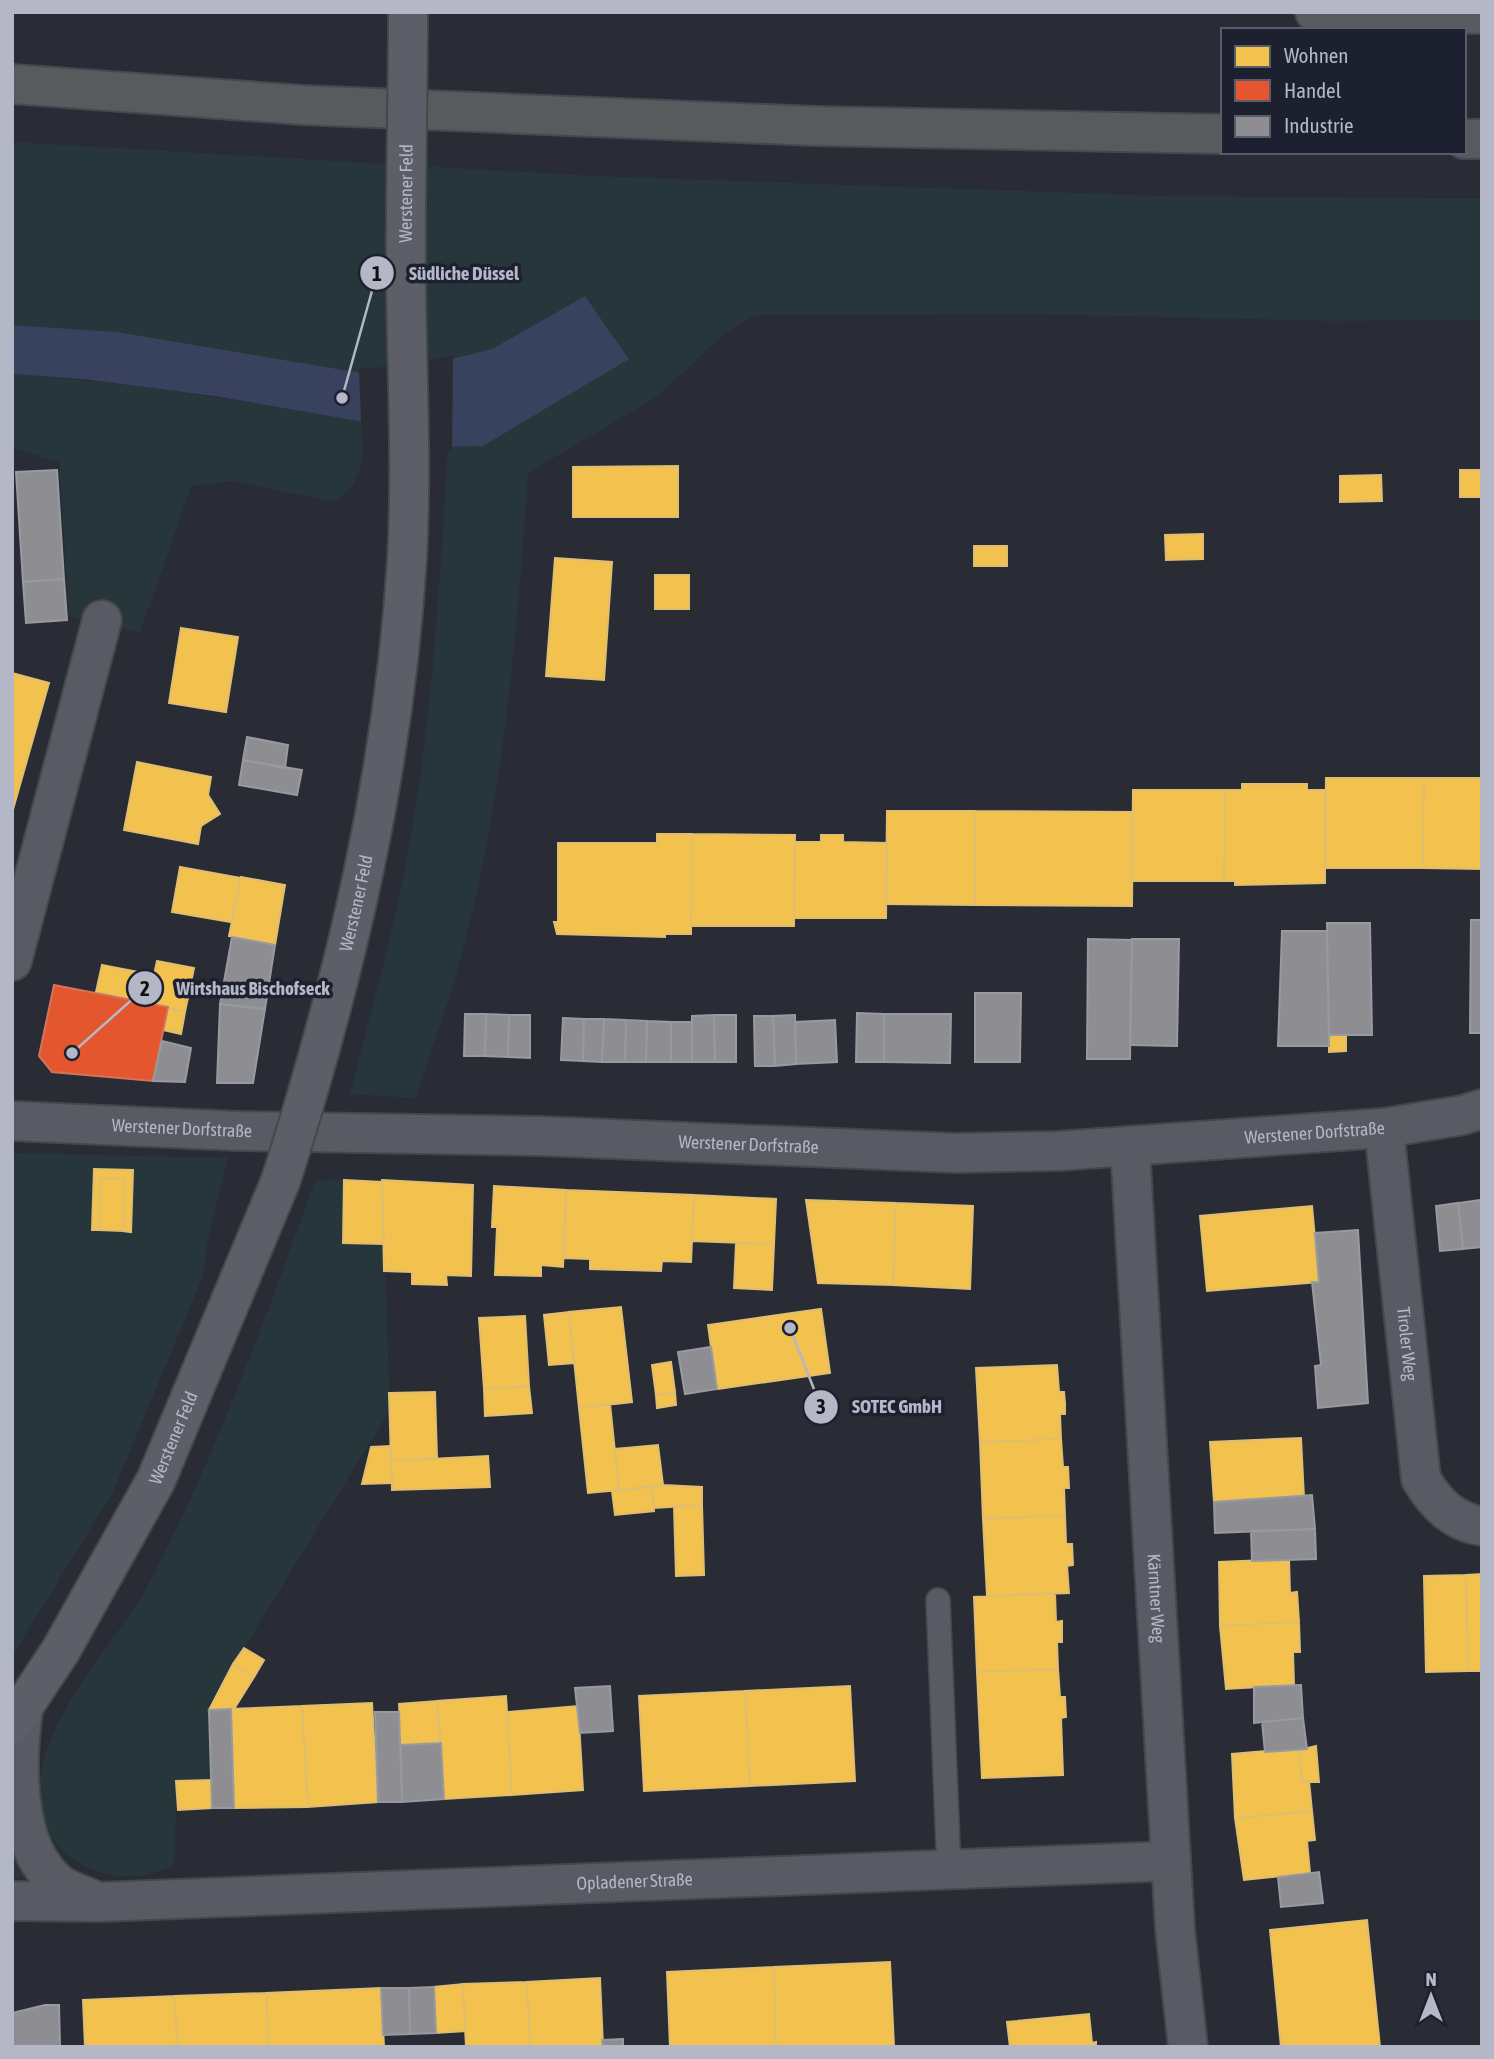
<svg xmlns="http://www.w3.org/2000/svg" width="1494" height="2059" font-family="'Asap Condensed',sans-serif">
	<rect width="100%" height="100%" fill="#292c35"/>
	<path fill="#27363b" d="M12 142 593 176 1164 196 1482 199V320L1332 321 1030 314 755 315 726 332 658 396 528 473C517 637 503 802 460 961 447 1007 430 1052 416 1098L350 1094C374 999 402 903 416 806 434 687 441 567 448 447L483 446 629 358 585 296 492 349 411 369 362 373 117 332 12 325Z
		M12 374C131 382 248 402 365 422 365 454 362 482 337 502L232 481 191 486 140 633 69 616 59 462 12 448Z
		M12 1153 228 1158 207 1243 203 1276 112 1494 12 1656Z
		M344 1180 343 1243 384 1244 390 1410 209 1705 212 1780 177 1782 174 1865C122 1893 48 1868 41 1803 40 1794 38 1784 40 1776 56 1697 118 1643 154 1574 219 1447 267 1315 315 1181Z
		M12 1854 26 1869 27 1877 12 1879Z"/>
	<path fill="#38425e" d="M585 296 629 359 483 446 448 447 364 422 214 396 83 379 12 374V325L117 332 362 373 411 369 492 349Z"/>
	<path fill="#292c35" d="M453 355 452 450 362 446 359 369 410 365Z"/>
	<path fill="#f2c14e" stroke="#dfbe72" stroke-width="2" d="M678 466V517H573V467Z
		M1460 470H1482V497H1460Z
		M1381 475 1382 501 1340 502V476Z
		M1203 534V559L1166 560 1165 535Z
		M974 546H1007V566H974Z
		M555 558 612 562 604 680 546 676Z
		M655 575H689V609H655Z
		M181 628 238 637 226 712 169 703Z
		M12 673 49 683 12 813Z
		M137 762 211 777 208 795 220 814 201 826 198 844 124 830Z
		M1326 778H1424L1423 868H1325Z
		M1424 778H1482V869L1423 868Z
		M1242 784H1307V790H1325V883L1235 885V881H1224L1225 790H1242Z
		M1133 790H1225L1224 881H1132Z
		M887 811H975V905L886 904Z
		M975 811 1133 812 1132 906 975 905Z
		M657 834H692L691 934H665V937L557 934 554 922H558V843H657Z
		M692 834 795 835 794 926H691Z
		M821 835H843V842L887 843 886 918H794L795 842H821Z
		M180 867 241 878 231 922 172 912Z
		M241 877 285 885 275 945 229 936Z
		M157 961 194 968 185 1012 148 1003Z
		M102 965 154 975 148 1003 96 992Z
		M168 1008 185 1012 181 1034 163 1030Z
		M1329 1035H1346V1051L1329 1052Z
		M94 1169 133 1170 131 1232 123 1231 124 1179 101 1178 99 1230H92Z
		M101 1178 124 1179 123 1231 99 1230Z
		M344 1180 382 1182 384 1244 343 1243Z
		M382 1180 473 1185 471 1276 446 1275 447 1285 412 1284V1272L384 1271Z
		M494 1186 566 1190 563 1267 541 1265V1276L495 1275 497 1227H492Z
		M566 1190 694 1195 691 1262 662 1261 661 1271 590 1269V1259L564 1258Z
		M694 1195 776 1199 774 1244 692 1241Z
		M806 1200 896 1203 893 1285 818 1283Z
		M896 1203 973 1206 970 1289 893 1285Z
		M1312 1206 1319 1282 1207 1291 1200 1216Z
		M736 1243 774 1244 772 1290 734 1288Z
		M621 1307 632 1402 579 1408 569 1312Z
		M821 1309 830 1373 717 1389 708 1325Z
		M569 1312 574 1363 549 1365 544 1315Z
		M525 1316 529 1386 484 1389 479 1318Z
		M671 1362 675 1392 656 1395 652 1365Z
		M1057 1365 1059 1392H1064L1065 1403V1414H1060L1061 1439 980 1442 976 1368Z
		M529 1386 532 1413 485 1416 484 1389Z
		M435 1392 437 1458 391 1461 389 1393Z
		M675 1392 676 1405 657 1408 656 1395Z
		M610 1404 619 1490 588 1493 579 1408Z
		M1301 1438 1304 1498 1214 1502 1210 1442Z
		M1061 1439 1063 1467H1068L1069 1488H1064L1065 1515 983 1519 980 1442Z
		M658 1445 663 1485 619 1490 615 1449Z
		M391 1446 392 1483 362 1484 371 1447Z
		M488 1456 490 1487 392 1490 391 1461Z
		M663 1485 702 1487V1505L654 1508 652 1487Z
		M652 1487 654 1511 615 1515 612 1491Z
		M702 1505 704 1575 676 1576 674 1506Z
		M1065 1515 1066 1544H1072L1073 1565 1067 1566 1069 1593 987 1596 983 1519Z
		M1289 1559 1290 1593 1297 1592 1299 1622 1220 1626 1219 1562Z
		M1482 1574V1671H1468L1466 1575Z
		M1466 1575 1468 1671 1426 1672 1424 1576Z
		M1055 1593 1056 1622 1062 1621V1642H1057L1058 1669 977 1672 974 1597Z
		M1299 1622 1300 1652H1293L1294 1685 1226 1689 1220 1626Z
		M244 1648 264 1660 254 1677 233 1664Z
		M233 1664 254 1677 234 1709 209 1710Z
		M1058 1669 1060 1697H1065L1066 1717 1061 1718 1063 1775 982 1778 977 1672Z
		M850 1686 855 1781 750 1786 745 1691Z
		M745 1691 750 1786 644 1791 639 1696Z
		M506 1696 512 1795 444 1799 437 1701Z
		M437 1701 441 1743 401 1745 399 1704Z
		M372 1703 378 1802 308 1807 302 1706Z
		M302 1706 308 1807 234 1808 231 1709Z
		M578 1706 583 1790 512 1795 507 1712Z
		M1316 1746 1319 1782H1302L1299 1750Z
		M1299 1748 1302 1782 1309 1781 1312 1811 1235 1818 1232 1754Z
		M212 1780V1808L178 1810 176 1781Z
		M1312 1811 1315 1840 1307 1841 1310 1873 1244 1880 1235 1818Z
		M1367 1920 1380 2047H1281L1270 1930Z
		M890 1962 894 2047H776L774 1967Z
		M774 1967 776 2047H670L667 1972Z
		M600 1978 603 2047H530L527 1982Z
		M527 1982 530 2047H466L463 1984Z
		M463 1984 465 2031 436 2033 434 1987Z
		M381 1988 384 2047H269L266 1993Z
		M266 1993 269 2047H177L175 1996Z
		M175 1996 177 2047H85L83 2000Z
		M1089 2014 1092 2043 1096 2042V2047H1010L1007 2022Z"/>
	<path fill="#e4572e" stroke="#d5745c" stroke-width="2" d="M54 985 168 1007 153 1081 52 1072 39 1056Z"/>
	<path fill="#8d8d92" stroke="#989aa2" stroke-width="2" d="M57 470 64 579 23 582 16 472Z
		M64 579 67 620 26 623 23 582Z
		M247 737 288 745 285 768 243 760Z
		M243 760 302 770 297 795 239 785Z
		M1471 920H1482V1033H1470Z
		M1327 923H1370L1372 1035H1329Z
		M1282 931H1327L1329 1046H1278Z
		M232 937 275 945 265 1009 220 1004Z
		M1088 939 1132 940 1130 1059H1087Z
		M1132 939H1179L1177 1046 1130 1045Z
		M975 993H1021L1020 1062H975Z
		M220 1004 265 1009 253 1083H217Z
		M857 1013 884 1014V1062H856Z
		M465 1014H486L485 1056H464Z
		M486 1014 509 1015 508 1057 485 1056Z
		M884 1014H951L950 1063 884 1062Z
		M509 1015H530V1058L508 1057Z
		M714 1015H736V1062H715Z
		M714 1015 715 1062H692V1016Z
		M795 1015 796 1064 775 1066 773 1016Z
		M754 1016H773L775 1066H755Z
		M563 1018 584 1019 583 1061 561 1060Z
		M584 1019H604L602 1062 583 1061Z
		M604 1019 626 1020 625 1062H602Z
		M626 1020 647 1021 646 1062H625Z
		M835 1020 837 1062 796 1064 795 1022Z
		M647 1021 671 1022V1062H646Z
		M671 1022H692V1062H671Z
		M162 1041 191 1048 185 1082 153 1081Z
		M1481 1200 1482 1247 1463 1249 1458 1203Z
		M1458 1203 1463 1249 1440 1251 1436 1206Z
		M1358 1230 1368 1403 1318 1408 1315 1366 1321 1365 1312 1282H1319L1315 1233Z
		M711 1347 717 1389 685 1394 678 1352Z
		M1312 1495 1315 1529 1215 1533 1214 1502Z
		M1315 1529 1316 1559 1252 1561 1251 1531Z
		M1301 1685 1303 1718 1254 1723V1687Z
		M610 1686 613 1731 580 1733 575 1688Z
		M231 1709 234 1808H212L209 1710Z
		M375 1712H399L402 1802H378Z
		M1303 1718 1307 1749 1265 1752 1262 1722Z
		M441 1743 444 1799 402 1802 401 1745Z
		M1319 1872 1323 1903 1281 1907 1278 1877Z
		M434 1987 436 2033 410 2034 409 1988Z
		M381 1988H409L410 2034 383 2035Z
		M45 2005H59L60 2047H12V2013Z
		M623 2039V2047H603L602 2040Z"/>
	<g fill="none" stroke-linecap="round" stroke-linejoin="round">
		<defs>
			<path id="lane" d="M938 1600 949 1870"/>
			<g id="street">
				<path d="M12 961 102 620"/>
				<path id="s1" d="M12 1121 239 1131 539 1136 956 1153 1058 1151 1384 1128 1463 1115 1482 1109"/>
				<path id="s2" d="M1384 1128 1421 1479C1435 1503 1453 1522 1482 1526"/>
				<path id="s3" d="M1130 1147 1175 1929 1188 2047"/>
				<path d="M23 1710C16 1762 13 1848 59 1884 68 1891 83 1895 94 1900"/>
				<path id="s4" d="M12 1901 99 1902 1171 1861"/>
			</g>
			<g id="secondary">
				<path id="s5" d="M12 1724 61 1650 156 1480 281 1180"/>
			</g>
			<path id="highway" d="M1315 12 1482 14
				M12 84 303 105 815 126 1223 134
				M1464 139H1482"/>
		</defs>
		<use href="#lane" stroke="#45474e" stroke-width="26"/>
		<use href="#street" stroke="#45474e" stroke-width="42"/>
		<use href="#secondary" stroke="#45474e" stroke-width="42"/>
		<use href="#highway" stroke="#464851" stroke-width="42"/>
		<use href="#lane" stroke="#585b63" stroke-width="23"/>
		<use href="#street" stroke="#585b63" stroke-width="38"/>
		<use href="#secondary" stroke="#5d5f68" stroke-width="38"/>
		<use href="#highway" stroke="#585a5d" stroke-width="38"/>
		<defs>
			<g id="secondary-bridge">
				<path id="s6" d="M281 1180C345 978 394 772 407 559 412 468 407 377 406 286 405 195 408 103 408 12"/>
			</g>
		</defs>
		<use href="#secondary-bridge" stroke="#45474e" stroke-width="42" stroke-linecap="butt"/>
		<use href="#secondary-bridge" stroke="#5d5f68" stroke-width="38"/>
	</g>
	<g text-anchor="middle" stroke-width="7" stroke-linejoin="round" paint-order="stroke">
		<g font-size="18" fill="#b3b7c6" stroke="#1d212f">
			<text dy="6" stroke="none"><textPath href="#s6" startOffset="1001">Werstener Feld</textPath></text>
			<text dy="6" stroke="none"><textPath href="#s6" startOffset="287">Werstener Feld</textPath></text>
			<text dy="6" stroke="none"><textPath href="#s1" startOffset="170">Werstener Dorfstraße</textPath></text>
			<text dy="6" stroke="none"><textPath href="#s1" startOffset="1304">Werstener Dorfstraße</textPath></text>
			<text dy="6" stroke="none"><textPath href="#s1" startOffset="737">Werstener Dorfstraße</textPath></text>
			<text dy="6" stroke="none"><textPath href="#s2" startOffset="217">Tiroler Weg</textPath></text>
			<text dy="6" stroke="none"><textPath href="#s5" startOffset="329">Werstener Feld</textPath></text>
			<text dy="6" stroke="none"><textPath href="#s3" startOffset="452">Kärntner Weg</textPath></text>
			<text dy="6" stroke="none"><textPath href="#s4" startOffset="623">Opladener Straße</textPath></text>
		</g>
	</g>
	<path fill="none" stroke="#b3b7c6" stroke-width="2.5" d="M342 398L377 273M72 1053L145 988M790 1328L821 1407"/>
	<g fill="#b3b7c6" stroke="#1d212f" stroke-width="2.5">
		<circle cx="342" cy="398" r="7"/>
		<circle cx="72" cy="1053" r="7"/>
		<circle cx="790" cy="1328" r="7"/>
		<circle cx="377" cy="273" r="18"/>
		<circle cx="145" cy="988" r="18"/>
		<circle cx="821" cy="1407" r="18"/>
	</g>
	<g font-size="21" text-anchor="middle" font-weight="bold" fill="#111">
		<text x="377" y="281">1</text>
		<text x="145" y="996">2</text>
		<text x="821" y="1414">3</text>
	</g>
	<g font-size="19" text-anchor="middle" font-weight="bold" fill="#b3b7c6" stroke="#1d212f" stroke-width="7" stroke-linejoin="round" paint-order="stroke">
		<text x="464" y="280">Südliche Düssel</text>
		<text x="253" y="995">Wirtshaus Bischofseck</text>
		<text x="897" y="1413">SOTEC GmbH</text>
	</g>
	<rect width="1494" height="2059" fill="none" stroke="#b3b7c6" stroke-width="28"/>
	<rect x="1221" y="28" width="245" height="126" fill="#1d212f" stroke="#595d6b" stroke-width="2"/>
	<rect x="1235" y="46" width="35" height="21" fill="#f2c14e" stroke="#595d6b" stroke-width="2"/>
	<text x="1284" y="63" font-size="21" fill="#b3b7c6">Wohnen</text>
	<rect x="1235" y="80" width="35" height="21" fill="#e4572e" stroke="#595d6b" stroke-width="2"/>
	<text x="1284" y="98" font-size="21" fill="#b3b7c6">Handel</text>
	<rect x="1235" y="116" width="35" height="21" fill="#8d8d92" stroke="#595d6b" stroke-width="2"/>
	<text x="1284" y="133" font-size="21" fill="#b3b7c6">Industrie</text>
	<g transform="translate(1431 1996)" stroke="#1d212f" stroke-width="5" paint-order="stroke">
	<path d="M0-5L12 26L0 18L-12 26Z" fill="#b3b7c6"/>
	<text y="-10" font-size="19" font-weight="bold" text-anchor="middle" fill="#b3b7c6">N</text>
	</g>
</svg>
